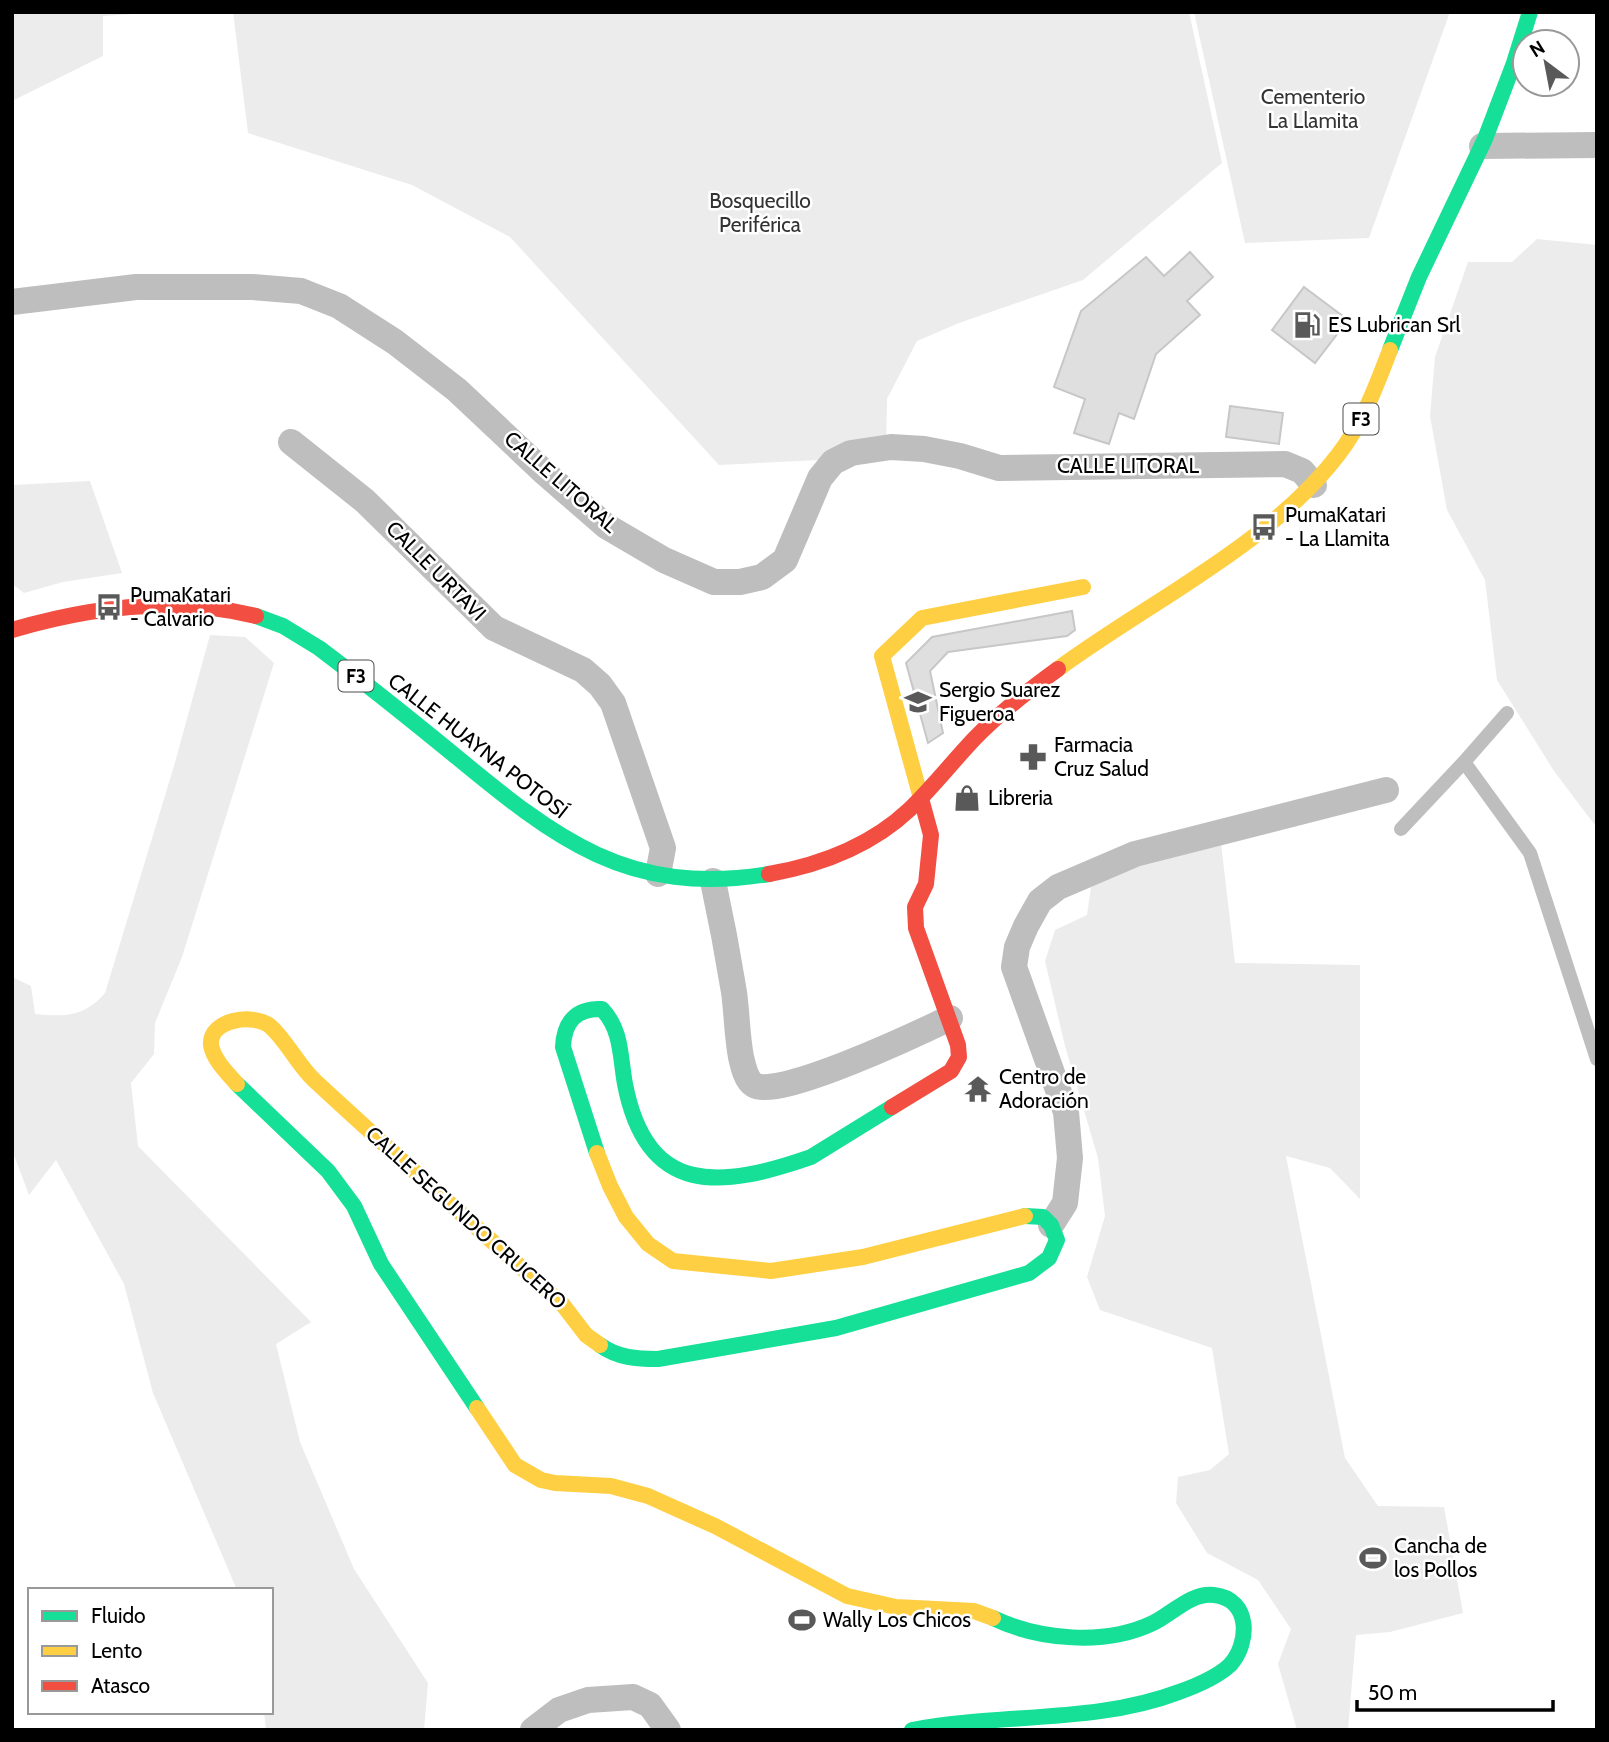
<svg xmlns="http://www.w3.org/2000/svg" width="1609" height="1742" font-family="Cabin,sans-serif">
	<rect width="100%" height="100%" fill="#fff"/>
	<path fill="#ececec" d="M12 12H166L103 16V56L12 101Z
		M233 12H1189L1222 163 1083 280 959 323 917 341 887 399 886 450 820 460 719 465 510 237 412 185 248 133Z
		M1194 12H1450L1369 238 1245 243Z
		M1537 239 1597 245V828L1554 771 1497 680 1485 580 1447 510 1430 416 1435 357 1468 262H1512Z
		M90 481 122 573 63 582 24 593 12 584V485Z
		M210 635 245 637 274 663 182 957 155 1023 154 1054 131 1083 138 1146 311 1322 276 1344 300 1442 354 1569 428 1683 424 1730H266L264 1712H271V1590H237L153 1393 124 1284 56 1160 29 1195 12 1150V977L31 986 35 1014C65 1017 84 1017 105 993L174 766Z
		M1221 843 1235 963 1360 965V1199L1330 1168 1286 1156 1345 1458 1378 1506 1444 1507 1463 1613 1390 1632 1356 1635 1348 1730H1297L1278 1664 1291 1629 1258 1580 1207 1553 1176 1503 1178 1477 1210 1470 1229 1454 1212 1348 1100 1310 1087 1277 1105 1216 1098 1158 1065 1046 1045 961 1055 930 1087 915 1092 880 1155 857Z"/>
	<path fill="#dfdfdf" stroke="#c7c7c7" stroke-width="2" d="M1190 252 1213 277 1187 301 1200 315 1156 354 1134 419 1119 413 1109 444 1074 433 1085 399 1054 387 1081 311 1146 257 1164 276Z
		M1304 287 1348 320 1315 363 1272 330Z
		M1230 406 1283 413 1279 444 1226 437Z
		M1072 611 1075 630 1067 636 948 652 930 671 943 733 928 743 906 663 932 637Z"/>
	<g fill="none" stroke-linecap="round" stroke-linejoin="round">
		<path stroke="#bebebe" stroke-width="14" d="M1464 762 1530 853 1597 1059
			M1401 829 1464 762 1507 713"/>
		<path stroke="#bebebe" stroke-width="26" d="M1482 146 1597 145
			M12 302 136 287H252L301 291 339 306 395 342 457 390 545 473 606 526 664 560 714 582H740L762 577 785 560 820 478 833 462 851 453 891 447 924 449 960 456 999 468 1285 464 1302 471 1314 485
			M291 442 365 501 494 628 583 670 600 685 613 703 663 848 658 874
			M713 881C721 918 728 955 734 992 737 1014 737 1036 741 1057 743 1066 746 1080 754 1085 778 1100 921 1032 950 1018
			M1051 1225 1065 1203 1070 1158 1066 1112 1014 967 1017 947 1026 926 1040 901 1058 887 1135 854 1386 790
			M533 1730 559 1710 588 1700 633 1697 650 1705 668 1730"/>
		<path stroke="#16e098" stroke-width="16" d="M1390 350 1419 277 1485 139 1514 63 1530 12
			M256 616 283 626 319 648C364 682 409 718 453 754 556 839 628 897 769 874
			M237 1084 328 1171 354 1206 381 1264 477 1408
			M597 1153 563 1047C564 1022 576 1008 602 1009 622 1030 620 1057 625 1084 647 1198 722 1188 811 1157L892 1107
			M600 1345C618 1358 637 1359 658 1359L836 1328 1029 1273 1049 1258 1057 1240 1051 1225 1043 1217 1025 1216
			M912 1730C999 1713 1095 1724 1179 1692 1196 1686 1216 1678 1230 1665 1250 1643 1251 1599 1214 1595 1191 1592 1172 1614 1153 1623 1105 1646 1039 1640 993 1618"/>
		<path stroke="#ffcf43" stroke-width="16" d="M1058 669C1149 602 1269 545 1338 455 1362 424 1376 387 1390 350
			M922 802 882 656 922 618 1083 587
			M237 1084C228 1074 213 1059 211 1045 209 1019 254 1013 270 1026 287 1041 297 1064 314 1080 396 1156 480 1230 563 1305L586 1335 600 1345
			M597 1153 610 1186 626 1217 648 1244 673 1261 771 1271 863 1257 1025 1216
			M477 1408 515 1465 541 1480 555 1483 611 1486 648 1496 715 1526 847 1596 896 1607 974 1611 993 1618"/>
		<path stroke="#f24e42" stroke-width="16" d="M12 630C90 607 176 596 256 616
			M769 874C820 865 872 845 910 809 933 787 953 761 975 738 1000 712 1029 690 1058 669
			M892 1107 951 1071 959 1057 958 1045 916 928 915 907 926 884 931 835 922 802"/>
	</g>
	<defs>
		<symbol id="fuel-bare" viewBox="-9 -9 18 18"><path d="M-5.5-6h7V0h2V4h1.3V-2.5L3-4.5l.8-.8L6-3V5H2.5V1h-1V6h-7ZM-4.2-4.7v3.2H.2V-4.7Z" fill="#595959" stroke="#fff" stroke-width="2.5" paint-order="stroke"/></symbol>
		<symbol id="bus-bare" viewBox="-9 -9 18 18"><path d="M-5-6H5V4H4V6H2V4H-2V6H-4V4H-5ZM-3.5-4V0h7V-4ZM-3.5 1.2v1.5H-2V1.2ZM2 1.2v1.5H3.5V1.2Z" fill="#595959" stroke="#fff" stroke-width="2.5" paint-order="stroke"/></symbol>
		<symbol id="school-bare" viewBox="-9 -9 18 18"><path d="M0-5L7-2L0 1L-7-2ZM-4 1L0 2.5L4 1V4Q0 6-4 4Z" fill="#595959" stroke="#fff" stroke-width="2.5" paint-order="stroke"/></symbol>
		<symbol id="pharmacy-bare" viewBox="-9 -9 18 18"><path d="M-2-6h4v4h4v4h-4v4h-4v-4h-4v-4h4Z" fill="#595959" stroke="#fff" stroke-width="2.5" paint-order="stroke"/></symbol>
		<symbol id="shop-bare" viewBox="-9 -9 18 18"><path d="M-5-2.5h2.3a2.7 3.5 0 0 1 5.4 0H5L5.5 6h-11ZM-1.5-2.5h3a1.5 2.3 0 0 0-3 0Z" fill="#595959" stroke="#fff" stroke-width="2.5" paint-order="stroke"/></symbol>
		<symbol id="temple-bare" viewBox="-9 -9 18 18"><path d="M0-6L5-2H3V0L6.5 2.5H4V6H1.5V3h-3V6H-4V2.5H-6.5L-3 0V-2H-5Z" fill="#595959" stroke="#fff" stroke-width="2.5" paint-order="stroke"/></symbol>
		<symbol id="stadium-bare" viewBox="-9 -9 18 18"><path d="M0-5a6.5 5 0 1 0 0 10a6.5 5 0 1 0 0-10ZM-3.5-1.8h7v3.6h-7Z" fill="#595959" stroke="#fff" stroke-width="2.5" paint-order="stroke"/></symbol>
	</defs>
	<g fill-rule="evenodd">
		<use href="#fuel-bare" x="1288" y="306" width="38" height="38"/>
		<use href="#bus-bare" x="1245" y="508" width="38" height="38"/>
		<use href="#bus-bare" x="90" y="588" width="38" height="38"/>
		<use href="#school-bare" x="899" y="683" width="38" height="38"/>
		<use href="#pharmacy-bare" x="1014" y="738" width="38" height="38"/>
		<use href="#shop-bare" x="948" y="779" width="38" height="38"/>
		<use href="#temple-bare" x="959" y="1070" width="38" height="38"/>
		<use href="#stadium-bare" x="1354" y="1539" width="38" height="38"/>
		<use href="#stadium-bare" x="783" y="1601" width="38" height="38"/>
	</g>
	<g text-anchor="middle" stroke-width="5" stroke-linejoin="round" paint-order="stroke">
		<g fill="#fff" stroke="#4c4c4c" stroke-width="2">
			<rect x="1343.5" y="403.5" width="35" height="31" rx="5"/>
			<rect x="338.5" y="660.5" width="35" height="31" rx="5"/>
		</g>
		<g font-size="19" font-weight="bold" fill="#000">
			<text x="1361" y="426">F3</text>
			<text x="356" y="683">F3</text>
		</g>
		<g font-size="21" fill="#333" stroke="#fff">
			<text x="1313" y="104">Cementerio<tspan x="1313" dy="24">La Llamita</tspan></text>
			<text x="760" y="208">Bosquecillo<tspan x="760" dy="24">Periférica</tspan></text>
		</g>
		<g font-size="21" fill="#000" stroke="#fff" text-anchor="start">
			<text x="1328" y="332">ES Lubrican Srl</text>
			<text x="1285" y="522">PumaKatari<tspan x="1285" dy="24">- La Llamita</tspan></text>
			<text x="130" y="602">PumaKatari<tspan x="130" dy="24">- Calvario</tspan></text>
			<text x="939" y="697">Sergio Suarez<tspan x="939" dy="24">Figueroa</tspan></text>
			<text x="1054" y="752">Farmacia<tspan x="1054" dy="24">Cruz Salud</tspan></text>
			<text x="988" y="805">Libreria</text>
			<text x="999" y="1084">Centro de<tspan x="999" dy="24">Adoración</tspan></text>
			<text x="1394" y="1553">Cancha de<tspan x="1394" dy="24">los Pollos</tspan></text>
			<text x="823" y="1627">Wally Los Chicos</text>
		</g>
		<g font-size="21" fill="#000" stroke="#fff">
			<text x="1128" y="473">CALLE LITORAL</text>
			<text transform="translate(561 482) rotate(41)" y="7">CALLE LITORAL</text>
			<text transform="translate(436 571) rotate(45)" y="7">CALLE URTAVI</text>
			<text transform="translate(478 746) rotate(38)" y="7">CALLE HUAYNA POTOSÍ</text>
			<text transform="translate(466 1218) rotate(42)" y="7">CALLE SEGUNDO CRUCERO</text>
		</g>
	</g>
	<rect width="1609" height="1742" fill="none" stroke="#000000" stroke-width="28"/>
	<rect x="28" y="1588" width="245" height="126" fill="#ffffff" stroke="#999999" stroke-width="2"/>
	<rect x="42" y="1611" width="35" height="10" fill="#16e098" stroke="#999999" stroke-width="2"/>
	<text x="91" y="1623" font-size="21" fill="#000000">Fluido</text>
	<rect x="42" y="1646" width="35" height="10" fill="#ffcf43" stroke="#999999" stroke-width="2"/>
	<text x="91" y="1658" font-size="21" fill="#000000">Lento</text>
	<rect x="42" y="1681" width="35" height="10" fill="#f24e42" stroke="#999999" stroke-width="2"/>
	<text x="91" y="1693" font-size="21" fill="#000000">Atasco</text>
	<g transform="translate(1546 63) rotate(328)"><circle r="33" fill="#ffffff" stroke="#999999" stroke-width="2"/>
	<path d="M0-5L12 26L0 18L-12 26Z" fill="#595959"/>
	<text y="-10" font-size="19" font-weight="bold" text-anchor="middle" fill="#000000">N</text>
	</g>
	<path d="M1357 1700v10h196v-10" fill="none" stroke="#000000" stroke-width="3.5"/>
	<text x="1368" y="1700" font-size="21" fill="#000000" stroke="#ffffff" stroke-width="5" paint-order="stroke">50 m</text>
</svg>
